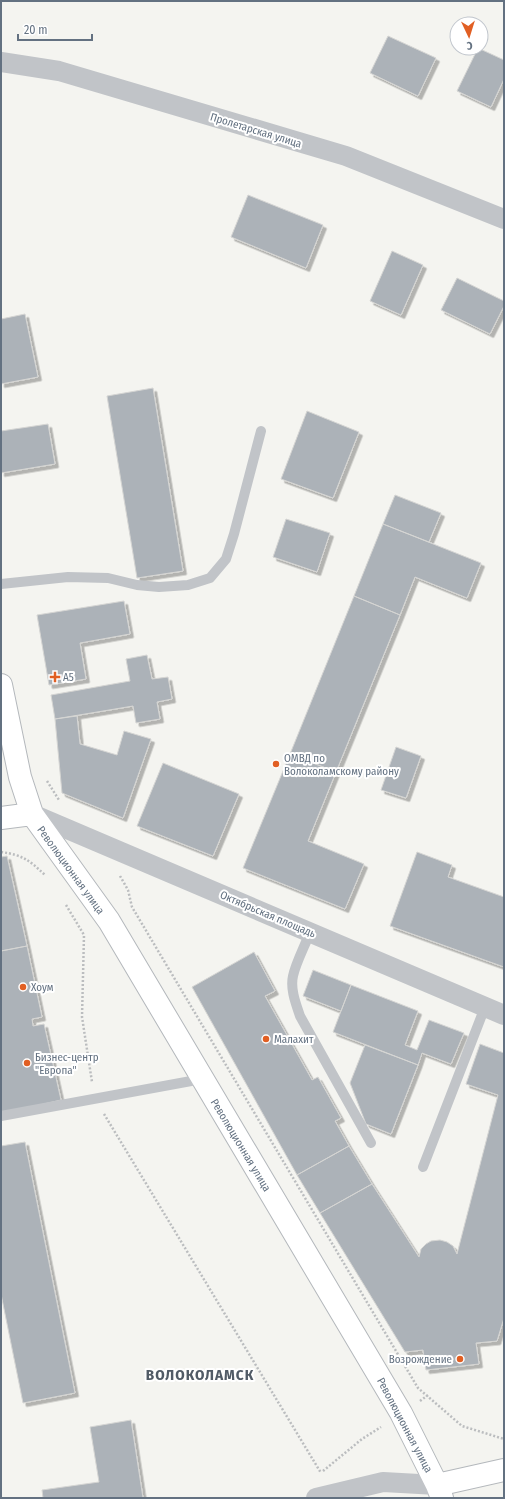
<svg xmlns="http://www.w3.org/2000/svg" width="505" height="1499" font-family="'Fira Sans Condensed',sans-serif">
	<defs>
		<filter id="shadow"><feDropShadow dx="3.5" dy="3.5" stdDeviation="0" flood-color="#0004"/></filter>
	</defs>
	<rect width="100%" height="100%" fill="#f4f4f0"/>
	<path fill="#acb2b8" stroke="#d5d5d3" filter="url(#shadow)" d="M388 36 436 58 418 96 370 73Z
		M478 48 504 60V79L491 107 457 91Z
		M248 195 323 225 306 268 231 237Z
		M392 251 423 265 401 315 370 301Z
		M457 278 504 301V306L490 334 441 310Z
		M25 314 38 377 1 384V319Z
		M153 388 183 571 137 578 107 396Z
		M307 411 359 432 333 498 281 479Z
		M48 424 55 464 1 473V431Z
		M395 495 441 513 429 542 383 524Z
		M286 519 330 533 317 572 273 557Z
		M383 524 481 563 467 598 415 577 400 615 354 596Z
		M354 596 400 615 336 772 290 754Z
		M124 601 130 634 80 643 86 679 49 685 37 615Z
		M147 655 152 679 168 677 172 699 157 702 160 719 136 723 133 706 55 719 51 695 130 681 126 659Z
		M77 716 80 744 117 755 124 731 151 739 123 818 62 793 55 719Z
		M396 747 421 756 406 798 381 790Z
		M290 754 336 772 308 841 364 864 345 909 243 868Z
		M163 763 239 794 213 856 137 826Z
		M417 852 452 865 448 877 504 897V967L390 926Z
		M7 856 27 946 1 951V857Z
		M27 946 42 1017 32 1019 33 1026 44 1024 61 1100 1 1114V951Z
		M254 952 275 991 265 996 312 1080 318 1077 341 1118 335 1121 349 1146 297 1175 192 987Z
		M313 970 351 985 341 1011 303 996Z
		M351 985 418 1011 405 1045 417 1050 429 1020 464 1033 451 1064 422 1053 418 1065 333 1032Z
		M480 1044 504 1053V1318L497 1341 476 1343 479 1364 426 1370 423 1350 405 1352 320 1213 372 1184 419 1257 421 1249 426 1244 431 1241 440 1240 447 1242 453 1246 457 1254 498 1095 466 1084Z
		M365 1045 418 1065 391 1134 366 1124 350 1083Z
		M25 1142 75 1393 23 1403 1 1294V1146Z
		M349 1146 372 1184 320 1213 297 1175Z
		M131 1420 143 1498H43L42 1490 99 1482 90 1427Z"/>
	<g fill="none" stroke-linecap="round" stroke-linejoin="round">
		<defs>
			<path id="secondary" d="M1 685 20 777 32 814 109 921 401 1413 437 1485 442 1498
				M1 818 32 814
				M437 1485 504 1470"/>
		</defs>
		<use href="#secondary" stroke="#b4b8bc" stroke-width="24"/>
		<path stroke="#bbbdbf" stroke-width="2.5" stroke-dasharray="2 2" stroke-linecap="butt" d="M47 781 59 800
			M1 852C23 855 29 860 45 875
			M120 876 128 890 132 907 418 1388 462 1426 504 1439
			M66 905 84 935 82 1017 92 1082
			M104 1114 321 1473
			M420 1401 428 1395
			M323 1471 362 1439 381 1427"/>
		<path stroke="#c1c4c8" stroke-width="10" d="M1 584 68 577 108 578 137 585 159 587 188 585 210 578 226 559 234 534 261 431
			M310 932C305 946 296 962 293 976 290 989 296 1004 300 1016L371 1143
			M1 1116 202 1079
			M423 1167 485 1007"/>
		<path stroke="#c1c4c8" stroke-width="20" d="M1 62 59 71 346 156 504 219
			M32 814 504 1015
			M316 1498 383 1482 437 1485"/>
		<use href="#secondary" stroke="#fff" stroke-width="22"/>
	</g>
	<g fill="#e15f23" stroke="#fff" stroke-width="1.5">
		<path d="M53 671h4v4h4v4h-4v4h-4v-4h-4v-4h4z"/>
		<circle cx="276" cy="764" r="4"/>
		<circle cx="23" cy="987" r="4"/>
		<circle cx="266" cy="1039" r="4"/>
		<circle cx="27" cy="1063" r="4"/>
		<circle cx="460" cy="1359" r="4"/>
	</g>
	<g text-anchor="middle" stroke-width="4" stroke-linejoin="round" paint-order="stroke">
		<g font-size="11" fill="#637181" stroke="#fff">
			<text transform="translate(256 130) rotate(17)" y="4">Пролетарская улица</text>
			<text transform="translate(71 870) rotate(54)" y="4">Революционная улица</text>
			<text transform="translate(268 914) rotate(23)" y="4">Октябрьская площадь</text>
			<text transform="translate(241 1145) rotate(59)" y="4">Революционная улица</text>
			<text transform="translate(405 1425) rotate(62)" y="4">Революционная улица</text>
		</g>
		<g font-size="11" fill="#637181" stroke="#fff" text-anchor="start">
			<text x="63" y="681">А5</text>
			<text x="284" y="762">ОМВД по<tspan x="284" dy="13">Волоколамскому району</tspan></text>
			<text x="31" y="991">Хоум</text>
			<text x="274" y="1043">Малахит</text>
			<text x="35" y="1061">Бизнес-центр<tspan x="35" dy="13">"Европа"</tspan></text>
			<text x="452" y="1363" text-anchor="end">Возрождение</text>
		</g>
		<g font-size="15" font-weight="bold" letter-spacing="1" fill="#515b66" stroke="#fff">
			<text x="200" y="1380">ВОЛОКОЛАМСК</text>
		</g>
	</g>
	<rect width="505" height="1499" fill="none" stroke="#637181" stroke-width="4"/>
	<g transform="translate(469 36) rotate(176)"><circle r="19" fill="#ffffff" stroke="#c1c6cd"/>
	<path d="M0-3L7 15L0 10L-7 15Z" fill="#e15f23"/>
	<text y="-6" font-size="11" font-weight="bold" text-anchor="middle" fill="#637181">С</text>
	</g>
	<path d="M18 34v6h74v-6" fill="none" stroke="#637181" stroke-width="2"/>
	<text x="24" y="34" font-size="12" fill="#637181" stroke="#ffffff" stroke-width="3" paint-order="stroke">20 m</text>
</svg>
